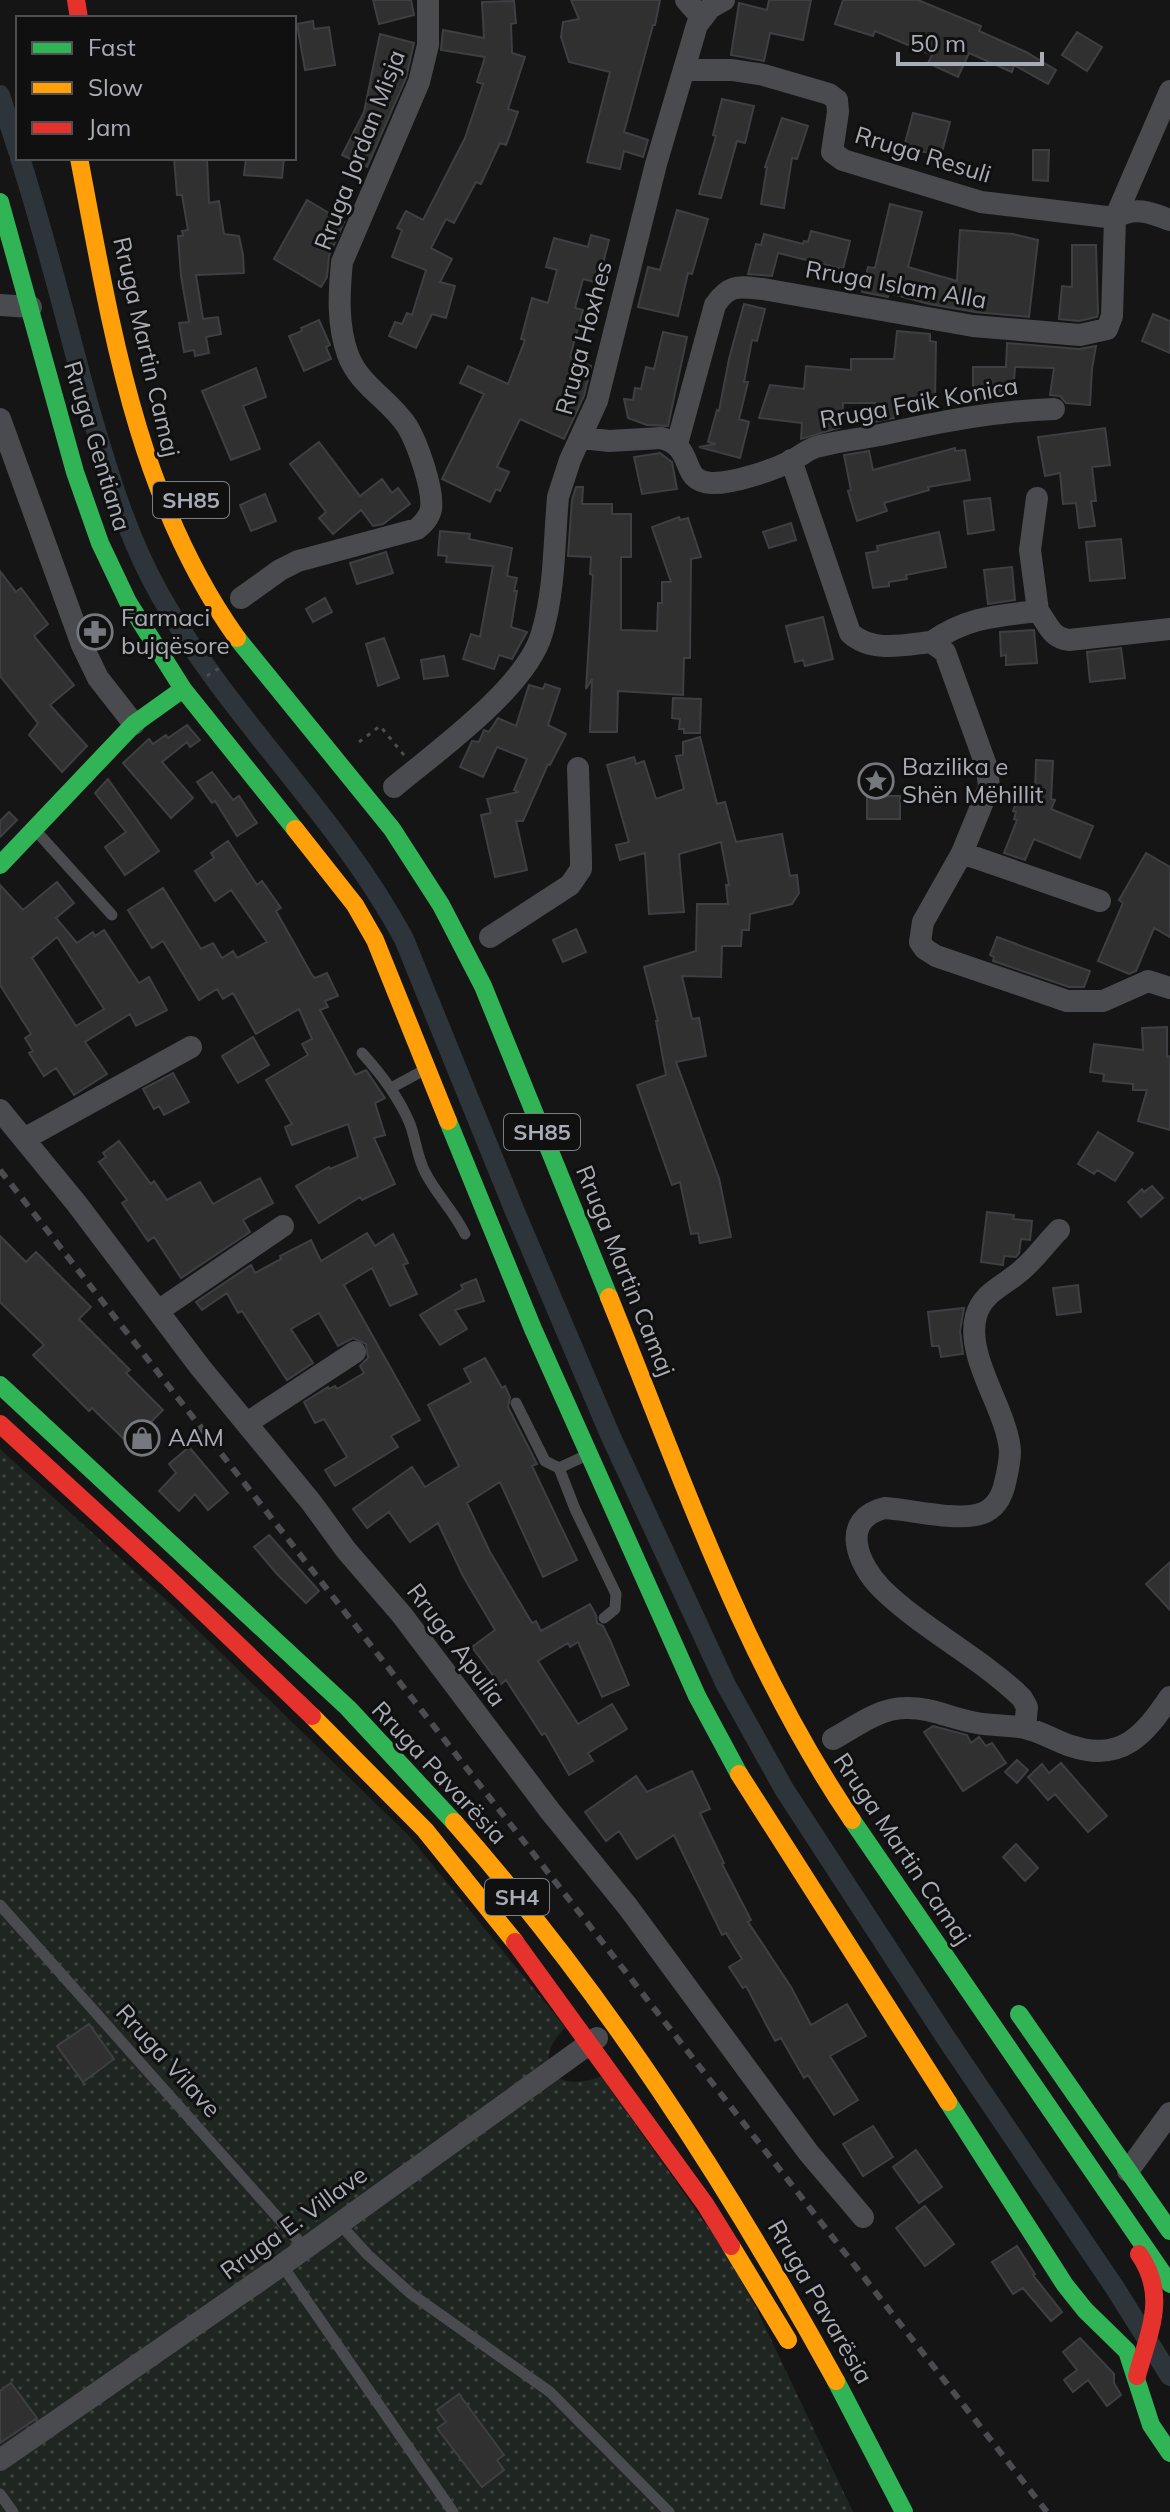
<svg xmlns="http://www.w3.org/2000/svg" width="1170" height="2512" font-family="Mulish,sans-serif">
	<defs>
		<pattern id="grass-dots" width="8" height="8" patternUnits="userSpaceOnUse" patternTransform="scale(2)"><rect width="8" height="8" fill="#1f2520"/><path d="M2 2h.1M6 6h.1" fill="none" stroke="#3d423e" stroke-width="1.8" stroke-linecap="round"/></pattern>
	</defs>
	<rect width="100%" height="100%" fill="#151516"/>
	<path fill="url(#grass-dots)" d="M0 1449 173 1606 409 1836 565 2027C559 2035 550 2044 549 2055 546 2087 582 2085 601 2076L737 2268 853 2512H0Z"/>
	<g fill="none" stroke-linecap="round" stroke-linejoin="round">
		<path stroke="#2d353a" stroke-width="20" d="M0 95 18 151
			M20 158C46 239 66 321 88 403 107 468 126 535 160 595 229 718 337 814 404 939L516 1214 611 1437 726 1685 784 1789 946 2038 1115 2288 1170 2376"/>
	</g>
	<path fill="#303031" stroke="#3e3f42" stroke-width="2" fill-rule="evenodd" d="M373 0H411L414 15 379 24Z
		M571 0H660L655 25H653L624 132 648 140 643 157 624 151 620 169 587 162 610 72 569 62 561 37 563 22 579 19Z
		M769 0H811L803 40 770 33 764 61 731 55 739 3 767 10Z
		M843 0H918L981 26 979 31 1026 52 1056 70 1048 84 1014 65 1012 72 969 53 958 77 928 63 932 55 875 31 873 36 835 24Z
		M514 1 516 23 511 24 512 53 525 57 508 109 518 112 506 145 500 143 481 184 476 182 454 223 446 219 431 248 452 259 440 282 455 286 446 318 432 314 416 348 389 336 395 322 402 324 407 313 412 315 426 270 392 257 402 230 397 228 406 211 423 220 465 138 483 84 477 82 485 57 441 50 443 30 484 38 482 2Z
		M313 21 314 29 329 27 335 65 305 70 297 24Z
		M1077 32 1102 47 1087 71 1062 55Z
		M380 34 414 43 406 78 367 167 342 155 364 112Z
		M722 99 754 106 745 143 737 141 721 198 699 194 716 136 713 135Z
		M913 113 950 122 941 156 904 147Z
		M782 118 808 126 797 159 792 158 784 208 761 204 767 167H765Z
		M1033 150H1049L1048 181 1033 180Z
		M174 158H207L209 203 219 201 224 234 239 236 243 255 244 273 196 275 203 319 218 317 221 334 206 337 209 353 195 356 194 350 184 352 179 323 189 322 181 276 178 236H183L182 231 188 230 182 195H177Z
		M246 158H284L282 178 244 175Z
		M307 200 344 222 329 256 327 277 321 287 274 259Z
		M890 204 922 212 908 267 957 281 960 230 1013 234 1038 240 1029 317 975 312 929 304 889 293 888 297 862 292 868 267 875 268Z
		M677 210 708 219 692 274 688 273 678 316 638 307 648 267 660 270Z
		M811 231 850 241 843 269 778 253 772 276 748 274 756 244 761 245 764 234 803 244 804 241 808 242Z
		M591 235 609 240 598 283 583 279 575 308 583 310 570 357 591 366 584 396 564 439 520 419 497 467 509 472 500 491 496 489 490 502 442 479 484 394 460 383 468 366 508 384 525 340 521 339 532 298 548 303 557 270 546 267 554 238 588 247Z
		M1072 245H1096L1098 313 1097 317 1079 321 1059 319 1062 286 1072 287Z
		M744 304 765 309 757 341 752 340 744 382H748L739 419 749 422 740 458 699 447 716 444 708 442 717 410 719 411 729 359Z
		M1153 314 1170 321V353L1142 341Z
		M319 320 330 345 326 347 331 359 304 371 289 336 302 331 301 328Z
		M897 331 930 334V341L936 342 935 402 895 405 894 418 874 422 875 403H843L842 427 801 439 802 423 759 418 770 385 804 389 806 366 851 370V359H894Z
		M663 332 687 337 668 426 647 425 628 418 624 399 633 400 635 388 641 389 646 367 654 369Z
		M1007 343 1079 349 1096 346 1092 369 1090 405 1066 403 1060 396 1050 395 1054 368 1015 367 1013 396 988 395V398H973V367H1006Z
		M256 368 266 397 243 406 260 449 231 460 202 391Z
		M1105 428 1110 465 1092 467 1096 501H1091L1095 526 1079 528 1076 503 1063 504 1060 473 1045 476 1038 437Z
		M319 442 360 496 382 479 392 493 398 488 410 504 383 524 373 526 361 510 333 534 319 518 326 512 290 464Z
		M955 448V451L965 450 970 480 928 487 929 490 884 503 887 511 857 521 848 491 851 490 844 455 869 451 873 470Z
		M660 453 672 462 677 489 642 494 634 457Z
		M576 487H583L582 504H612V514H631V557H621V630L657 631 658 603H662V582H671L652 527 679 517 680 520 688 518 701 557 691 559 690 658H684L683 695 618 691 617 732H590L592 679 586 689 593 575 590 574 591 557 568 556 572 500Z
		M265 494 276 521 251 531 240 505Z
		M990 498 994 530 968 534 964 501Z
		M791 523 796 540 769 548 763 532Z
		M440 531 470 534 469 539 512 548 507 576 517 578 514 591H517L511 627 527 632 512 659 499 655 494 669 463 659 471 634 480 637 493 566 446 562 447 556 438 555Z
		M939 532 946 567 906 575 907 579 889 582V586L873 588 866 553 878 551 877 546Z
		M1121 539 1125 578 1090 581 1086 542Z
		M386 552 393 573 357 584 350 563Z
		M1012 567 1015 600 988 604 984 570Z
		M0 571 16 592 21 588 48 624 34 636 74 685 50 705 87 746 62 772 29 735 38 723 0 676Z
		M325 598 332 612 313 622 306 609Z
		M823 617 833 659 805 666 803 660 795 662 786 626Z
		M1034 630 1037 663 1006 665V655L1001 656 1000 632Z
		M384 638 399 678 378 686 366 644Z
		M1121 648 1125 678 1090 682 1087 652Z
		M444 656 448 676 424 679 421 660Z
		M545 684 560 689 548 725 566 734 550 765 548 764 523 821H516L527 870 495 877 481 815 491 813 487 799 518 792 514 790 527 759 497 747 483 777 460 767 472 741 479 742 484 730 489 732 498 718 516 726 529 685 543 689Z
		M673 698 701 699 700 733H684V729H679L680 719 672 718Z
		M187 725 200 740 190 747 187 742 162 762 193 798 171 818 123 763 149 739 153 744 166 735 168 738Z
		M700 737 717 804 725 802 736 842 782 834 790 876 797 875 799 893 792 904 750 914 749 930H742L741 946H722L721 977 682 976 692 1019 699 1018 706 1056 676 1062 719 1178 731 1237 700 1243 698 1233 691 1234 680 1182 672 1185 637 1085 666 1075 656 1021H658L644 967 696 951 697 904H728L726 885H729L721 842 679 854 684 912 649 914 645 853 620 860 616 845 629 842 607 765 634 757 636 764 644 761 656 799 684 789 676 756 683 755V742Z
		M1036 760 1053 761 1051 799 1055 800 1051 809 1093 826 1080 858 1034 839 1025 860 1004 853 1017 820 1014 819 1016 812 1013 811 1018 797 1021 798 1024 790 1035 793Z
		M212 772 233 800 239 796 257 823 237 836 215 801 212 803 197 782Z
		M108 779 159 851 125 875 105 847 126 832 95 793Z
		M867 796H900V819H867Z
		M9 812 17 820 0 837V821Z
		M228 841 257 885 262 881 281 908 276 911 312 975 315 978 327 973 338 996 325 1001 328 1007 320 1010 355 1075 366 1070 385 1098 375 1103 385 1135 374 1138 395 1184 362 1200 360 1197 319 1223 296 1186 329 1167 330 1169 358 1157 348 1124 292 1145 285 1127 292 1124 266 1080 308 1055 302 1044 312 1039 299 1009 256 1034 233 993 223 999 217 989 199 1000 163 941 152 948 128 910 163 888 201 949 213 943 222 958 233 951 237 958 267 942 231 890 215 901 195 871 214 858 211 853Z
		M1146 853 1170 867V937L1154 928 1136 971 1129 974 1098 961 1123 903 1119 900Z
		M57 882 74 903 56 918 77 943 93 932 95 936 104 930 139 983 149 977 167 1010 136 1026 130 1014 85 1042 107 1074 74 1095 56 1068 44 1076 29 1053 33 1051 25 1038 31 1034 0 985V885L23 910ZM57 937 104 1009 76 1026 32 958Z
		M576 929 586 952 563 962 553 940Z
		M997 937 1090 971 1084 987H1069L993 961 994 957 990 955Z
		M1167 1027V1057L1170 1056V1130L1138 1121 1147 1090H1133V1084L1103 1081 1104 1074 1090 1072 1094 1044 1143 1050 1142 1028Z
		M253 1037 269 1065 238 1083 222 1056Z
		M173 1073 189 1102 164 1115 159 1106 154 1109 143 1089Z
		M1098 1132 1133 1153 1115 1181 1097 1170 1094 1174 1078 1164Z
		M119 1141 151 1184 154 1181 167 1200 200 1182 213 1204 260 1178 273 1203 243 1220 250 1232 181 1278 154 1237 148 1241 122 1203 127 1200 99 1162 106 1157 103 1153Z
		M1152 1186 1163 1198 1141 1217 1128 1202 1142 1189 1144 1192Z
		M987 1212 1014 1215 1013 1219 1032 1221 1030 1240 1021 1239 1019 1253 1016 1257 1004 1256 1003 1265 981 1262Z
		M367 1233 375 1246 393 1234 408 1263 403 1265 417 1294 390 1306 372 1268 344 1285 420 1420 391 1436 398 1447 335 1486 325 1470 347 1457 324 1419 315 1423 304 1402 328 1387 329 1389 335 1386 337 1389 364 1373 360 1366 368 1358 366 1344 353 1338 338 1346 319 1313 291 1329 313 1363 287 1380 242 1311 238 1313 227 1293 202 1310 196 1302 251 1265 255 1273 281 1259 280 1256 311 1240 321 1261Z
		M0 1236 26 1262 36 1252 91 1307 79 1319 130 1370 126 1373 163 1410 129 1444 92 1408 89 1411 33 1355 44 1345 0 1302Z
		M476 1279 484 1301 455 1310 467 1329 440 1345 420 1315 463 1289 461 1285Z
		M1078 1285 1081 1312 1057 1315 1053 1288Z
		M964 1308 960 1331 963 1354 941 1357 939 1346H932L928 1312Z
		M485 1358 502 1388 505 1386 510 1397 508 1407 537 1464 532 1466 577 1560 543 1577 500 1482 467 1503 490 1552 532 1623 536 1621 541 1631 590 1604 596 1615 597 1623 603 1626 610 1640 629 1685 602 1697 578 1642 570 1647 568 1643 538 1661 578 1724 612 1704 627 1729 588 1753 593 1761 569 1775 545 1733 542 1735 506 1680 500 1685 472 1647 495 1630 463 1576 438 1523 410 1542 389 1512 367 1528 353 1509 412 1467 425 1487 459 1466 428 1405 471 1382 464 1369Z
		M189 1447 228 1493 208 1510 195 1494 179 1511 159 1491 176 1473 169 1464Z
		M269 1535 319 1591 306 1603 277 1574 254 1547Z
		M1170 1562V1610L1146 1584Z
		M933 1726 967 1735 971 1743 979 1737 986 1746 992 1743 1006 1763 963 1791 924 1732Z
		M1017 1760 1028 1770 1017 1783 1005 1772Z
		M1061 1763 1107 1816 1088 1832 1055 1794 1048 1800 1028 1777 1042 1764 1049 1773Z
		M692 1771 710 1809 700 1813 724 1863 722 1864 751 1920 748 1922 791 1987 811 2025 847 2004 866 2036 830 2056 858 2100 834 2115 808 2075 804 2078 781 2038 775 2041 746 1986 743 1988 729 1967 742 1959 726 1933 722 1935 674 1835 637 1859 619 1831 606 1841 585 1812 636 1776 647 1792Z
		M1016 1844 1038 1868 1025 1881 1003 1857Z
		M89 2024 114 2059 83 2082 57 2046Z
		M873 2126 893 2157 863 2176 843 2144Z
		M916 2150 942 2187 919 2203 893 2167Z
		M925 2206 954 2244 925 2266 896 2228Z
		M1017 2246 1035 2274 1033 2275 1062 2312 1051 2321 1023 2288 1013 2294 992 2262Z
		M1080 2338 1114 2374V2383L1121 2395 1107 2406 1088 2380 1073 2392 1064 2380 1077 2370 1063 2352Z
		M11 2383 37 2418 0 2443V2391Z
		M459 2394 504 2455 497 2460 504 2470 482 2487 437 2428 446 2422 437 2410Z"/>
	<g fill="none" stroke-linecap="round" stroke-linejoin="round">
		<path stroke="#4b4d4f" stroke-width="3" stroke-dasharray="4 6" stroke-linecap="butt" d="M207 676 221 667
			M359 742 380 726 404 755"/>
		<path stroke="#4a4b4e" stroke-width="11" d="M37 832 112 915
			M362 1053C381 1074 399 1097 410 1124 416 1140 417 1157 425 1172 436 1194 454 1211 465 1234
			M391 1088 426 1069
			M516 1403 545 1461 559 1468 575 1509 616 1594 615 1609 604 1618
			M559 1468 587 1455
			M0 1905 304 2247
			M338 2222 367 2254 410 2293 550 2392 669 2512
			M282 2265 453 2512
			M0 2494 13 2512"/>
		<path stroke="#4a4b4e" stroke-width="22" d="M686 0 701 17
			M684 70H732L764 75 829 94 837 100 838 112 832 152 843 160 981 202 1115 218
			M1115 218C1134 206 1150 212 1170 220
			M0 305 31 307
			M0 419 82 645 98 678 134 724
			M582 438 609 441 661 438C697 447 678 481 711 483 732 484 774 470 793 460 802 455 809 448 820 446 839 441 860 439 880 435 939 422 993 411 1054 409
			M677 444 715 305C730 283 739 287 763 289L973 326 1080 335 1107 329 1112 316 1115 218 1170 91
			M791 460 850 633C872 653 904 645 931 642L945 652 987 768 989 787 962 853 923 922 920 942 925 949 936 956 1067 1001H1103L1148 981 1170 988
			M1037 498 1030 550 1038 611
			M241 598 280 570 298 561 417 529C424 523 429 518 431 509 434 490 417 442 407 426 390 400 359 385 348 355 337 325 339 292 342 262L419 82 428 45V0
			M931 642C968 617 995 616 1038 611 1049 625 1050 637 1069 640L1170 629
			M394 787C437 751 527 687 542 633 555 590 554 541 558 497L570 460 597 401 656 164 697 25 710 8 724 0
			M962 853 1100 901
			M490 937 570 885 581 869V860L578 768
			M0 1110 77 1204 200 1367 311 1502 346 1550 402 1615 550 1811 628 1907 808 2152 863 2217
			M24 1139 191 1047
			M158 1311 283 1226
			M247 1423 355 1352
			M1025 1728 1027 1707 1022 1698C980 1657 924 1630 882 1589 857 1564 839 1519 885 1508 913 1510 950 1520 976 1515 992 1512 1000 1501 1004 1487 1007 1475 1010 1463 1010 1451 1007 1409 965 1358 976 1316 982 1294 1001 1287 1017 1274 1033 1262 1045 1244 1059 1230
			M833 1739C855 1727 879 1708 905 1708 931 1707 952 1719 977 1723 993 1726 1010 1725 1025 1728 1042 1732 1056 1741 1071 1746 1122 1763 1145 1734 1170 1697
			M1128 2171 1170 2113
			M0 2460 282 2265 597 2038"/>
		<path stroke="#30b455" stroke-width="18" d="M0 202 75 472 100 543 128 602 183 689 295 829
			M237 638 392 829 441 905 483 986 609 1297
			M0 865 134 724 183 689
			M448 1121 533 1329 697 1696 739 1774
			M0 1385 348 1708 454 1822
			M852 1820 1170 2284
			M1019 2014 1170 2231
			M948 2102 1065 2285 1085 2310 1127 2351 1151 2425 1170 2453
			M836 2381 904 2512"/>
		<path stroke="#ff9f0a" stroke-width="18" d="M79 158C111 325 136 496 237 638
			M295 829 355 905 375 940 448 1121
			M609 1297C681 1474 744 1661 852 1820
			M312 1716 425 1830 515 1942
			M739 1774 948 2102
			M454 1822C604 1992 727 2183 836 2381
			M731 2246 788 2340"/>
		<path stroke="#e5322d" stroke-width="18" d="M76 0 79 18
			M0 1424 167 1577 312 1716
			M515 1942 705 2204 731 2246
			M1137 2376C1149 2331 1168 2296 1139 2254"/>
		<path stroke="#4b4c4f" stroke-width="6" stroke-dasharray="10 8" stroke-linecap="butt" d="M0 1170 1047 2512"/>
	</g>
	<defs>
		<symbol id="pharmacy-ring" viewBox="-11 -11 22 22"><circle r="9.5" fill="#101011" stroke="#75787d" stroke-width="1.5"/><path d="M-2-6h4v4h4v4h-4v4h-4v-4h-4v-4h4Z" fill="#75787d"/></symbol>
		<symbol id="sight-ring" viewBox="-11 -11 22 22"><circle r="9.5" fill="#101011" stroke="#75787d" stroke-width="1.5"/><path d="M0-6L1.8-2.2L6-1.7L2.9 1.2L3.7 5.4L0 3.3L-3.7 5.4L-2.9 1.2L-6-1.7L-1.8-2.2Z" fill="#75787d"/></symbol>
		<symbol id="shop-ring" viewBox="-11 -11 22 22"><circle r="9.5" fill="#101011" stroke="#75787d" stroke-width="1.5"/><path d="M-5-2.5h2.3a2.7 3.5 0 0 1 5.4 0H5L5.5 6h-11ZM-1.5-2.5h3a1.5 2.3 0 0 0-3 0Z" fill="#75787d"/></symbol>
	</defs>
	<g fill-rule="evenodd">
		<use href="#pharmacy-ring" x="75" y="612" width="40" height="40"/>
		<use href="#sight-ring" x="856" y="761" width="40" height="40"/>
		<use href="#shop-ring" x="122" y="1418" width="40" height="40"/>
	</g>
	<g text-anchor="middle" stroke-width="6" stroke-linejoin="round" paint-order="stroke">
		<g fill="#101011" stroke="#7a7e84" stroke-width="2">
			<rect x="153" y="482" width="76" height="36" rx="6"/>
			<rect x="504" y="1114" width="76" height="36" rx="6"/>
			<rect x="485" y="1879" width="64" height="36" rx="6"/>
		</g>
		<g font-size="22" font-weight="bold" fill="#a8adb5">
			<text x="191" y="508">SH85</text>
			<text x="542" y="1140">SH85</text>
			<text x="517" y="1905">SH4</text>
		</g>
		<g font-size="24" fill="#a8adb5" stroke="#101011">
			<text transform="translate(360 150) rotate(-69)" y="8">Rruga Jordan Misja</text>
			<text transform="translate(923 155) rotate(17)" y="8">Rruga Resuli</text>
			<text transform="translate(896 285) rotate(10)" y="8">Rruga Islam Alla</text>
			<text transform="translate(584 338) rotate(-75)" y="8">Rruga Hoxhes</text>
			<text transform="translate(146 347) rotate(77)" y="8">Rruga Martin Camaj</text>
			<text transform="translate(919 403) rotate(-10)" y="8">Rruga Faik Konica</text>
			<text transform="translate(97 446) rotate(73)" y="8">Rruga Gentiana</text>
			<text transform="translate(625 1271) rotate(68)" y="8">Rruga Martin Camaj</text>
			<text transform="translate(456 1645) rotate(53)" y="8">Rruga Apulia</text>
			<text transform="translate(439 1773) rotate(47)" y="8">Rruga Pavarësia</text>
			<text transform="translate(902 1849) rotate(56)" y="8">Rruga Martin Camaj</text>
			<text transform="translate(168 2061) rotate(48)" y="8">Rruga Vilave</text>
			<text transform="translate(294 2223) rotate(-36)" y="8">Rruga E. Villave</text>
			<text transform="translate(820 2302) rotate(60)" y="8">Rruga Pavarësia</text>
		</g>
		<g font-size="24" fill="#a8adb5" stroke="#101011" text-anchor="start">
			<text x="121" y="626">Farmaci<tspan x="121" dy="28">bujqësore</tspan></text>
			<text x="902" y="775">Bazilika e<tspan x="902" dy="28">Shën Mëhillit</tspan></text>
			<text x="168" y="1446">AAM</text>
		</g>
	</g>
	<rect x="16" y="16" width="280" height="144" fill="#101011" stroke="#4d4f53" stroke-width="2"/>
	<rect x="32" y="42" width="40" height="12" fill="#30b455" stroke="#4d4f53" stroke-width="2"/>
	<text x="88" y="56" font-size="24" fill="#a8adb5">Fast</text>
	<rect x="32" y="82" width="40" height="12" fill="#ff9f0a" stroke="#4d4f53" stroke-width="2"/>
	<text x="88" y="96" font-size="24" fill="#a8adb5">Slow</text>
	<rect x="32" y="122" width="40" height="12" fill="#e5322d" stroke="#4d4f53" stroke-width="2"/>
	<text x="88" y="136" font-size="24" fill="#a8adb5">Jam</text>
	<path d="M898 52v12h144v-12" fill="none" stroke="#a8adb5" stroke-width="4"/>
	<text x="910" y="52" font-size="24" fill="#a8adb5" stroke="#101011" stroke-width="6" paint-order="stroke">50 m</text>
</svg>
